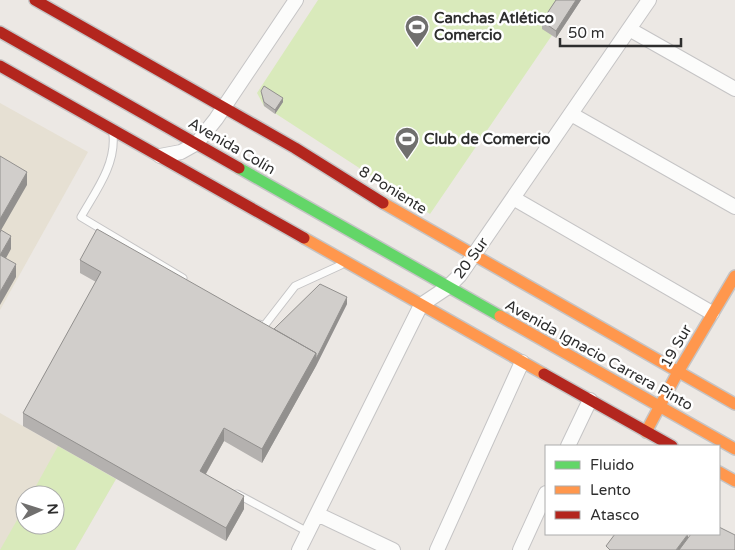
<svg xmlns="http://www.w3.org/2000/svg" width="735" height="550" font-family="'Varela Round',sans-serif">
	<rect width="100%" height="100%" fill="#ece8e4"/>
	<path fill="#e6e0d3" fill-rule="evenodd" d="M0 103 88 152 0 310Z
		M0 413 116 479 75 550H0ZM25 495H55V525H25Z"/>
	<path fill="#d9eabb" d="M318 0H576L430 214 264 106 257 93Z
		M58 446 116 479 75 550H0L25 506V525H55V495H31Z"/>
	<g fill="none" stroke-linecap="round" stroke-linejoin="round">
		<defs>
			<path id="lane" d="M113 135C116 165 95 192 81 217L183 278
				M259 324 264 326 295 286 341 265
				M237 494 308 532"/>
			<path id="street" d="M629 29 735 89
				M571 114 735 207
				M160 156 181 152 197 143 216 119 296 0
				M513 198 712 313
				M568 446 590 400
				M317 514 393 550
				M299 550 421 305 448 287 460 275 649 0
				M437 550 522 362
				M520 550 546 493"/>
			<path id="fast" d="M239 168 500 316"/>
			<path id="slow" d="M383 203 735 404
				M304 238 544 374
				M500 316 735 449
				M646 432 678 372 735 276
				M719 472 735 481"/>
			<path id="jam" d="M35 0 295 148 383 203
				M0 32 239 168
				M0 66 304 238
				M544 374 672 446"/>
		</defs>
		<use href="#lane" stroke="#c5c4c5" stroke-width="9"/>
		<use href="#street" stroke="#c5c4c5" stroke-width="16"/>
		<use href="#fast" stroke="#c5c4c5" stroke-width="14"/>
		<use href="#slow" stroke="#c5c4c5" stroke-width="14"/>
		<use href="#jam" stroke="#c5c4c5" stroke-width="14"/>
		<use href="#lane" stroke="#fcfcfb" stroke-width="7"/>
		<use href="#street" stroke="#fcfcfb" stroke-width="14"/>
		<use href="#fast" stroke="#63d668" stroke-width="11"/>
		<use href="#slow" stroke="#ff974d" stroke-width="11"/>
		<use href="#jam" stroke="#b3261e" stroke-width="11"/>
	</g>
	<path fill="#b4b1af" d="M556 0H581L556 38 542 29V21Z
		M261 91 283 102 275 114 264 106Z
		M80 260 274 329 347 304 316 366 262 463 224 441 206 474 244 509 226 541 23 426V413L96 282 80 273Z"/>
	<path fill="#92908e" d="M576 0H581L556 38V31Z
		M283 98V102L275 114V110Z
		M27 172V185L0 232V219Z
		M11 236V249L0 269V255Z
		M16 264V277L0 305V292Z
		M347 297V304L316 366 262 463V449Z
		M224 428V441L200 484V471Z
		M244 496V509L226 541V528Z
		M688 534V547L686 550H676Z"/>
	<path fill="#d1cecb" stroke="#92908e" d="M556 0H576L556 31 542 21Z
		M264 86 283 98 275 110 264 102 261 91Z
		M0 156 27 172 0 219Z
		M97 229 316 353 262 449 224 428 200 471 244 496 226 528 23 413 101 272 80 260Z
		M1 230 11 236 0 255 16 264 0 292V233Z
		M320 284 347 297 316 359V353L274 329Z
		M719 527 735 535V550H679L691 534H719Z
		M615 534H688L676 550H610L606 546Z"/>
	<defs>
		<symbol id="stadium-pin" viewBox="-11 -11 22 30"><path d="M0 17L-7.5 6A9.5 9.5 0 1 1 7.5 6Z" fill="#706f6e" stroke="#fff"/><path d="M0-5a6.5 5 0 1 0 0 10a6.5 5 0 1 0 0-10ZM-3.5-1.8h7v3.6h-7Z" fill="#fff"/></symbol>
	</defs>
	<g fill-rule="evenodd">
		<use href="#stadium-pin" x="403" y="13" width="28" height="38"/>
		<use href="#stadium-pin" x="393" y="125" width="28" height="38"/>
	</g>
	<g text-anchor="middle" stroke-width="5" stroke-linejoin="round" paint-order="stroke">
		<g font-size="15" font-weight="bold" fill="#2e2e2e" stroke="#fff" text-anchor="start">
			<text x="434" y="23">Canchas Atlético<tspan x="434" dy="17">Comercio</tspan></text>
			<text x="424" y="144">Club de Comercio</text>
		</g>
		<g font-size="15" fill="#2e2e2e" stroke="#fff">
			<text transform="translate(232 146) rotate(30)" y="5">Avenida Colín</text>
			<text transform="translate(393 190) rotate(32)" y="5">8 Poniente</text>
			<text transform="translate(471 258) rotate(-54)" y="5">20 Sur</text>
			<text transform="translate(676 346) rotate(-60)" y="5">19 Sur</text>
			<text transform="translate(599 355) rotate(29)" y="5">Avenida Ignacio Carrera Pinto</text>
		</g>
	</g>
	<rect x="545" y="445" width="175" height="90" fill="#ffffff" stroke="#ababab"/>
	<rect x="555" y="461" width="25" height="8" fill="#63d668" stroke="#ababab"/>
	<text x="590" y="470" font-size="15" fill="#2e2e2e">Fluido</text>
	<rect x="555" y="486" width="25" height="8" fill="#ff974d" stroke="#ababab"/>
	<text x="590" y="495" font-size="15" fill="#2e2e2e">Lento</text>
	<rect x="555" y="511" width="25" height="8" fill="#b3261e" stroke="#ababab"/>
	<text x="590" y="520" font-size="15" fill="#2e2e2e">Atasco</text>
	<g transform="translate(40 510) rotate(86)"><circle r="24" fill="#ffffff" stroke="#ababab"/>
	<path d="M0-4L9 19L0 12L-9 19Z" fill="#706f6e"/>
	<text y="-8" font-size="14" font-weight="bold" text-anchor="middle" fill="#2e2e2e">N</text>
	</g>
	<path d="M560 38v8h121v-8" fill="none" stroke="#2e2e2e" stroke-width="2.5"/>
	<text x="568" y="38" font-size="15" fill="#2e2e2e" stroke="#ffffff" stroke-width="4" paint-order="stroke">50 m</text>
</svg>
